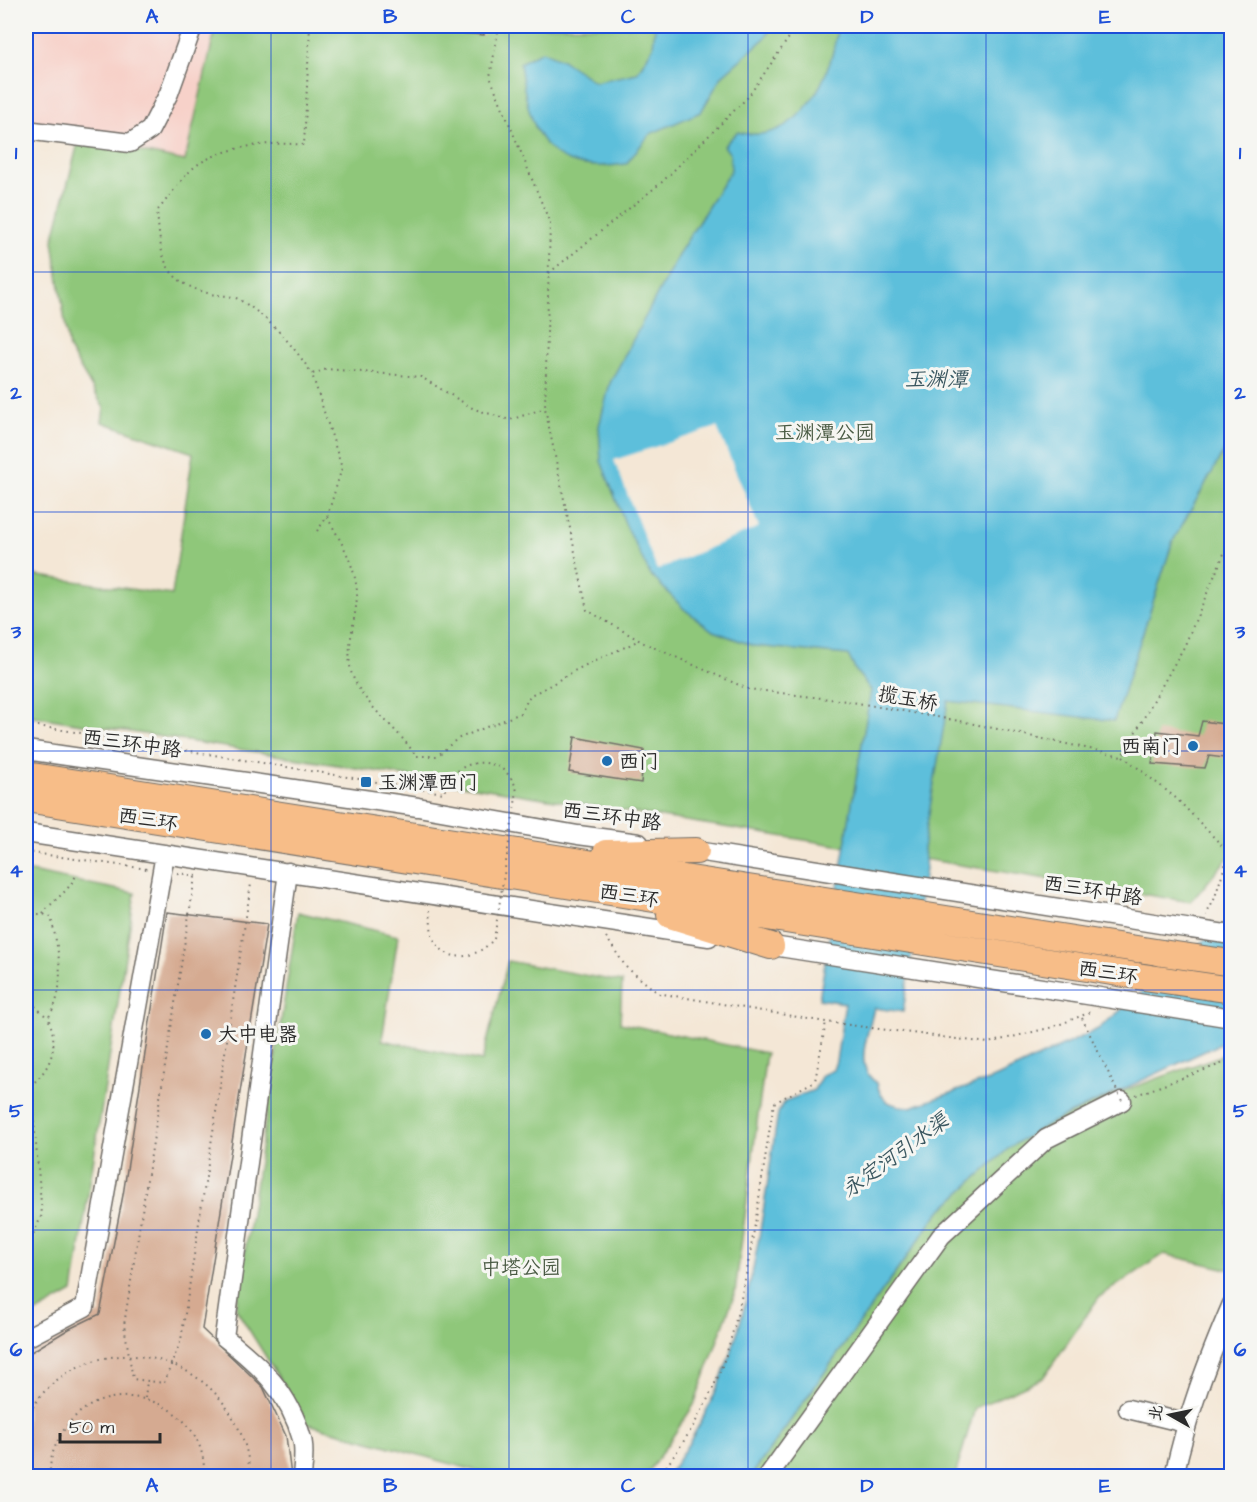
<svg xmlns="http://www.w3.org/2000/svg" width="1257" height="1502" font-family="'Architects Daughter','LXGW WenKai TC',sans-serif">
	<rect width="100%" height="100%" fill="#f6f6f2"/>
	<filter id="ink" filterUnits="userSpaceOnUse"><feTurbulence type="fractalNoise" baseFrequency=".0167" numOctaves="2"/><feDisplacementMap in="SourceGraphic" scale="12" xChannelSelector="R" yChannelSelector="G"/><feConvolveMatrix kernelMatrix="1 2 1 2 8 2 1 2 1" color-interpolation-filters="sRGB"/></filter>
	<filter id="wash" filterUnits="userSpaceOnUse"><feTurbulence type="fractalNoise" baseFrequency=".008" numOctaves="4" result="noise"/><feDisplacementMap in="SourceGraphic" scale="24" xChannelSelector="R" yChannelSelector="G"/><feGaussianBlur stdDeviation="1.35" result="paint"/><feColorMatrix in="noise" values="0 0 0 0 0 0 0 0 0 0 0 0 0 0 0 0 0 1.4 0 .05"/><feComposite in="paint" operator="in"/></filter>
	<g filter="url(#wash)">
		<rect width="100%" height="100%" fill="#f4e7d6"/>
		<path fill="#f7d1c9" d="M27 26H216L185 161 26 127Z"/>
		<path fill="#8fc77a" stroke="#5d7952" stroke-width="1.5" d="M216 26H1231L1232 853 1191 902 26 715V574L172 595 193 453 102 422 104 408 69 349 53 241 79 139 185 161Z
			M26 871 135 893 73 1292 34 1314 26 1322Z
			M298 912 398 936 382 1040 482 1061 508 961 622 982 620 1023 766 1053 735 1293 694 1405 646 1476H495L308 1424 236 1309Z
			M1231 1052V1270L1164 1254 1099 1297 1043 1378 975 1408 955 1476H751L938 1213 1010 1147 1046 1125 1128 1089Z"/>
		<path fill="#5dbfdb" stroke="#447583" stroke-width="1.5" d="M655 26H772L765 38 722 76 701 112 650 134 626 164C544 176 530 134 520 63L542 51 562 60 595 82 637 73 653 47Z
			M837 26H1231V439L1173 541 1114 721 948 701 923 849 925 869 903 1012 874 1008C869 1033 852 1067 877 1083 881 1103 892 1106 911 1107L997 1077 1098 1029 1231 918V1039L1046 1125 1010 1147 938 1213 751 1476H667C749 1364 757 1247 778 1113L785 1101 814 1090 822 1075 833 1070 836 1061 845 1003 819 999 871 690 856 671 848 655 754 646 713 631 684 609 650 574 627 528 601 461 599 426 610 383 681 250 731 170 730 154 724 146 737 132C799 148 834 75 837 26Z"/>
		<path fill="#f4e7d6" d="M717 427 759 527 657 570 614 460Z"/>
		<g id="blocks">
			<path fill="#d5aa91" d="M458 26H484V35L458 33Z
				M1202 721 1232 725V759L1209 756 1205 768 1152 764 1157 731 1198 736Z
				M575 737 644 750 641 783 569 772Z
				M167 912 267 924 202 1329 263 1387 286 1436 291 1476H26V1355L69 1329 100 1314 123 1195Z"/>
		</g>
	</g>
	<g filter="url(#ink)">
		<use href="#blocks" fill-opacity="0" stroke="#716d67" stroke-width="1.5"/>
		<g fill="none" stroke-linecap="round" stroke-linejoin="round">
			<defs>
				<path id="minor" d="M26 130 130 143 150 130 169 93 193 26
					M26 750 418 807 578 835 639 843
					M26 833 709 937
					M684 849 1192 929
					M288 872 224 1337C261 1366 289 1392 302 1439 305 1450 303 1465 302 1476
					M760 944 1081 994
					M26 1338 85 1307 165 854
					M1128 1409 1185 1423
					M768 1476 941 1236 1046 1139 1122 1101
					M1174 1476C1187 1415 1207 1362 1232 1304"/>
				<path id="highway" d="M26 775 1162 953
					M26 799 1137 976
					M606 853 696 851
					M670 915 771 946"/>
			</defs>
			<use href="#minor" stroke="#716d67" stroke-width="21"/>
			<use href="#highway" stroke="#716d67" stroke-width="28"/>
			<path stroke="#716d67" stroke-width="2" stroke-dasharray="1.5 4.5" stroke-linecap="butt" d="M310 26 304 145C272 141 228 146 200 163 186 171 169 198 157 211 161 257 161 281 211 294 220 296 231 295 238 299 267 315 295 347 312 374
				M499 26 490 77 550 223 545 408 587 610 644 643 748 689 846 701 965 722 1122 756 1184 647 1232 535
				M549 273 662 182 748 97 797 26
				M327 517C341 541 356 566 357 594 357 617 343 654 353 677 366 708 398 728 416 756H437L457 739 521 713 530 695C550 687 565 675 584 666 602 656 621 650 639 640
				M317 531 327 517 342 468 312 374 327 369 421 377 474 409 510 420 545 408
				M26 724 444 793C454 753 507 753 517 791
				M1123 756 1177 799 1229 853 1214 900 1206 915
				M26 852 147 869
				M177 873 198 876
				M195 877 124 1325 133 1379 164 1383 181 1340 251 884
				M430 910C431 920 430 934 436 943 452 966 479 956 494 939
				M26 914H43L51 917C58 949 68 989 48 1018 59 1043 53 1067 31 1085L42 1215 30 1241 26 1244
				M43 914C55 897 68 894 77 873
				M606 937 626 967 658 993 826 1022 988 1043 1053 1027 1091 1012
				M26 998 48 1018
				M26 1085H31
				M1136 1095 1232 1060
				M145 1398 147 1381
				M26 1417C33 1408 39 1396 48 1388 103 1334 195 1351 232 1416 242 1433 251 1456 248 1476
				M50 1476C49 1461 54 1446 62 1433 102 1366 208 1399 204 1476
				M659 1476C689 1437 715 1393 729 1345 752 1267 760 1183 774 1103L815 1081 826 1022"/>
			<use href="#minor" stroke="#fff" stroke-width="18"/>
			<use href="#highway" stroke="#f7bd88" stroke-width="26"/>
			<defs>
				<path id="minor-bridge" d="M1192 929 1232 935
					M1081 994 1232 1018"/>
				<path id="highway-bridge" d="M1162 953 1232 963
					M1137 976 1232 990"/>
			</defs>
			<use href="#minor-bridge" stroke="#716d67" stroke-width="21" stroke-linecap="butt"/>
			<use href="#highway-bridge" stroke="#716d67" stroke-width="28" stroke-linecap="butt"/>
			<path stroke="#716d67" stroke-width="2" stroke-dasharray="1.5 4.5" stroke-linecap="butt" d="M494 939 517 791
				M1082 1018 1122 1101"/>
			<use href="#minor-bridge" stroke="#fff" stroke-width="18"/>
			<use href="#highway-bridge" stroke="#f7bd88" stroke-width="26"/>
		</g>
	</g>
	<path fill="none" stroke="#1d4ed8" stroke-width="1.5" stroke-opacity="0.55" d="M271 26V1476M509 26V1476M748 26V1476M986 26V1476M26 272H1232M26 512H1232M26 751H1232M26 990H1232M26 1230H1232"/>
	<g fill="#1f6fb2" stroke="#f6f6f2" stroke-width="2">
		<circle cx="1193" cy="746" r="6"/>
		<circle cx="607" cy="761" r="6"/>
		<rect x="360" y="776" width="12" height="12" rx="3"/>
		<circle cx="206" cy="1034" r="6"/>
	</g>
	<g text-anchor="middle" stroke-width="6" stroke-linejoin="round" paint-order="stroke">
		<g font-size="20" fill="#495a43" stroke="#f6f6f2">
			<text x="825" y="439">玉渊潭公园</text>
			<text x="521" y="1274">中塔公园</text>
		</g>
		<g font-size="20" fill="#2b2b2b" stroke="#f6f6f2">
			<text transform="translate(908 698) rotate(10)" y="7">揽玉桥</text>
			<text transform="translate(132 743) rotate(8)" y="7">西三环中路</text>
			<text transform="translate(612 816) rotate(8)" y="7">西三环中路</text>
			<text transform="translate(148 819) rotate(9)" y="7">西三环</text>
			<text transform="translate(1093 890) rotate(9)" y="7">西三环中路</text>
			<text transform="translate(629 895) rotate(9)" y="7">西三环</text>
			<text transform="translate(1108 972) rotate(9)" y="7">西三环</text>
		</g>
		<g font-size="20" fill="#2b2b2b" stroke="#f6f6f2" text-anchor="start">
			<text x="1181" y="753" text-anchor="end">西南门</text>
			<text x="619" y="768">西门</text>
			<text x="378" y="789">玉渊潭西门</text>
			<text x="218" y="1041">大中电器</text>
		</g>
		<g font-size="21" font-style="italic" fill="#3a5760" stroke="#f6f6f2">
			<text x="936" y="386">玉渊潭</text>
			<text transform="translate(895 1155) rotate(-36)" y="7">永定河引水渠</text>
		</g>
	</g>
	<rect width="1257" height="1502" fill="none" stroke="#f6f6f2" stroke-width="66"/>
	<g transform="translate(1170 1415) rotate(279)" stroke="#f6f6f2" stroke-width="4.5" paint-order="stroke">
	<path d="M0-4.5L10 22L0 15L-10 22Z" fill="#2b2b2b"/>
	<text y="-9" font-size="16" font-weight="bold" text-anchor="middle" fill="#2b2b2b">北</text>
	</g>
	<path d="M60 1433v9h100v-9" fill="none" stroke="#2b2b2b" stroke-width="3"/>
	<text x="69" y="1433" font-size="18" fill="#2b2b2b" stroke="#f6f6f2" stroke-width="4.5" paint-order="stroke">50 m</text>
	<rect x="33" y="33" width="1191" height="1436" fill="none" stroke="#1d4ed8" stroke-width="2"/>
	<g font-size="20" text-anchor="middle" font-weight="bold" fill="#1d4ed8">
		<text x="152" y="23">A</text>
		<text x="390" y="23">B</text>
		<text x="628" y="23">C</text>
		<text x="867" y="23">D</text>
		<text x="1105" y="23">E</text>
		<text x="16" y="159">1</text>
		<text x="1240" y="159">1</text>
		<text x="16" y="399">2</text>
		<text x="1240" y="399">2</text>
		<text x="16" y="638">3</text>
		<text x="1240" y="638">3</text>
		<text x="16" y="877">4</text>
		<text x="1240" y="877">4</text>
		<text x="16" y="1117">5</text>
		<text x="1240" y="1117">5</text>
		<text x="16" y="1356">6</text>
		<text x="1240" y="1356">6</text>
		<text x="152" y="1492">A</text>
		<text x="390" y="1492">B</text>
		<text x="628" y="1492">C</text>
		<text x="867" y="1492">D</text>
		<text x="1105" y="1492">E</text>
	</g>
</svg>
